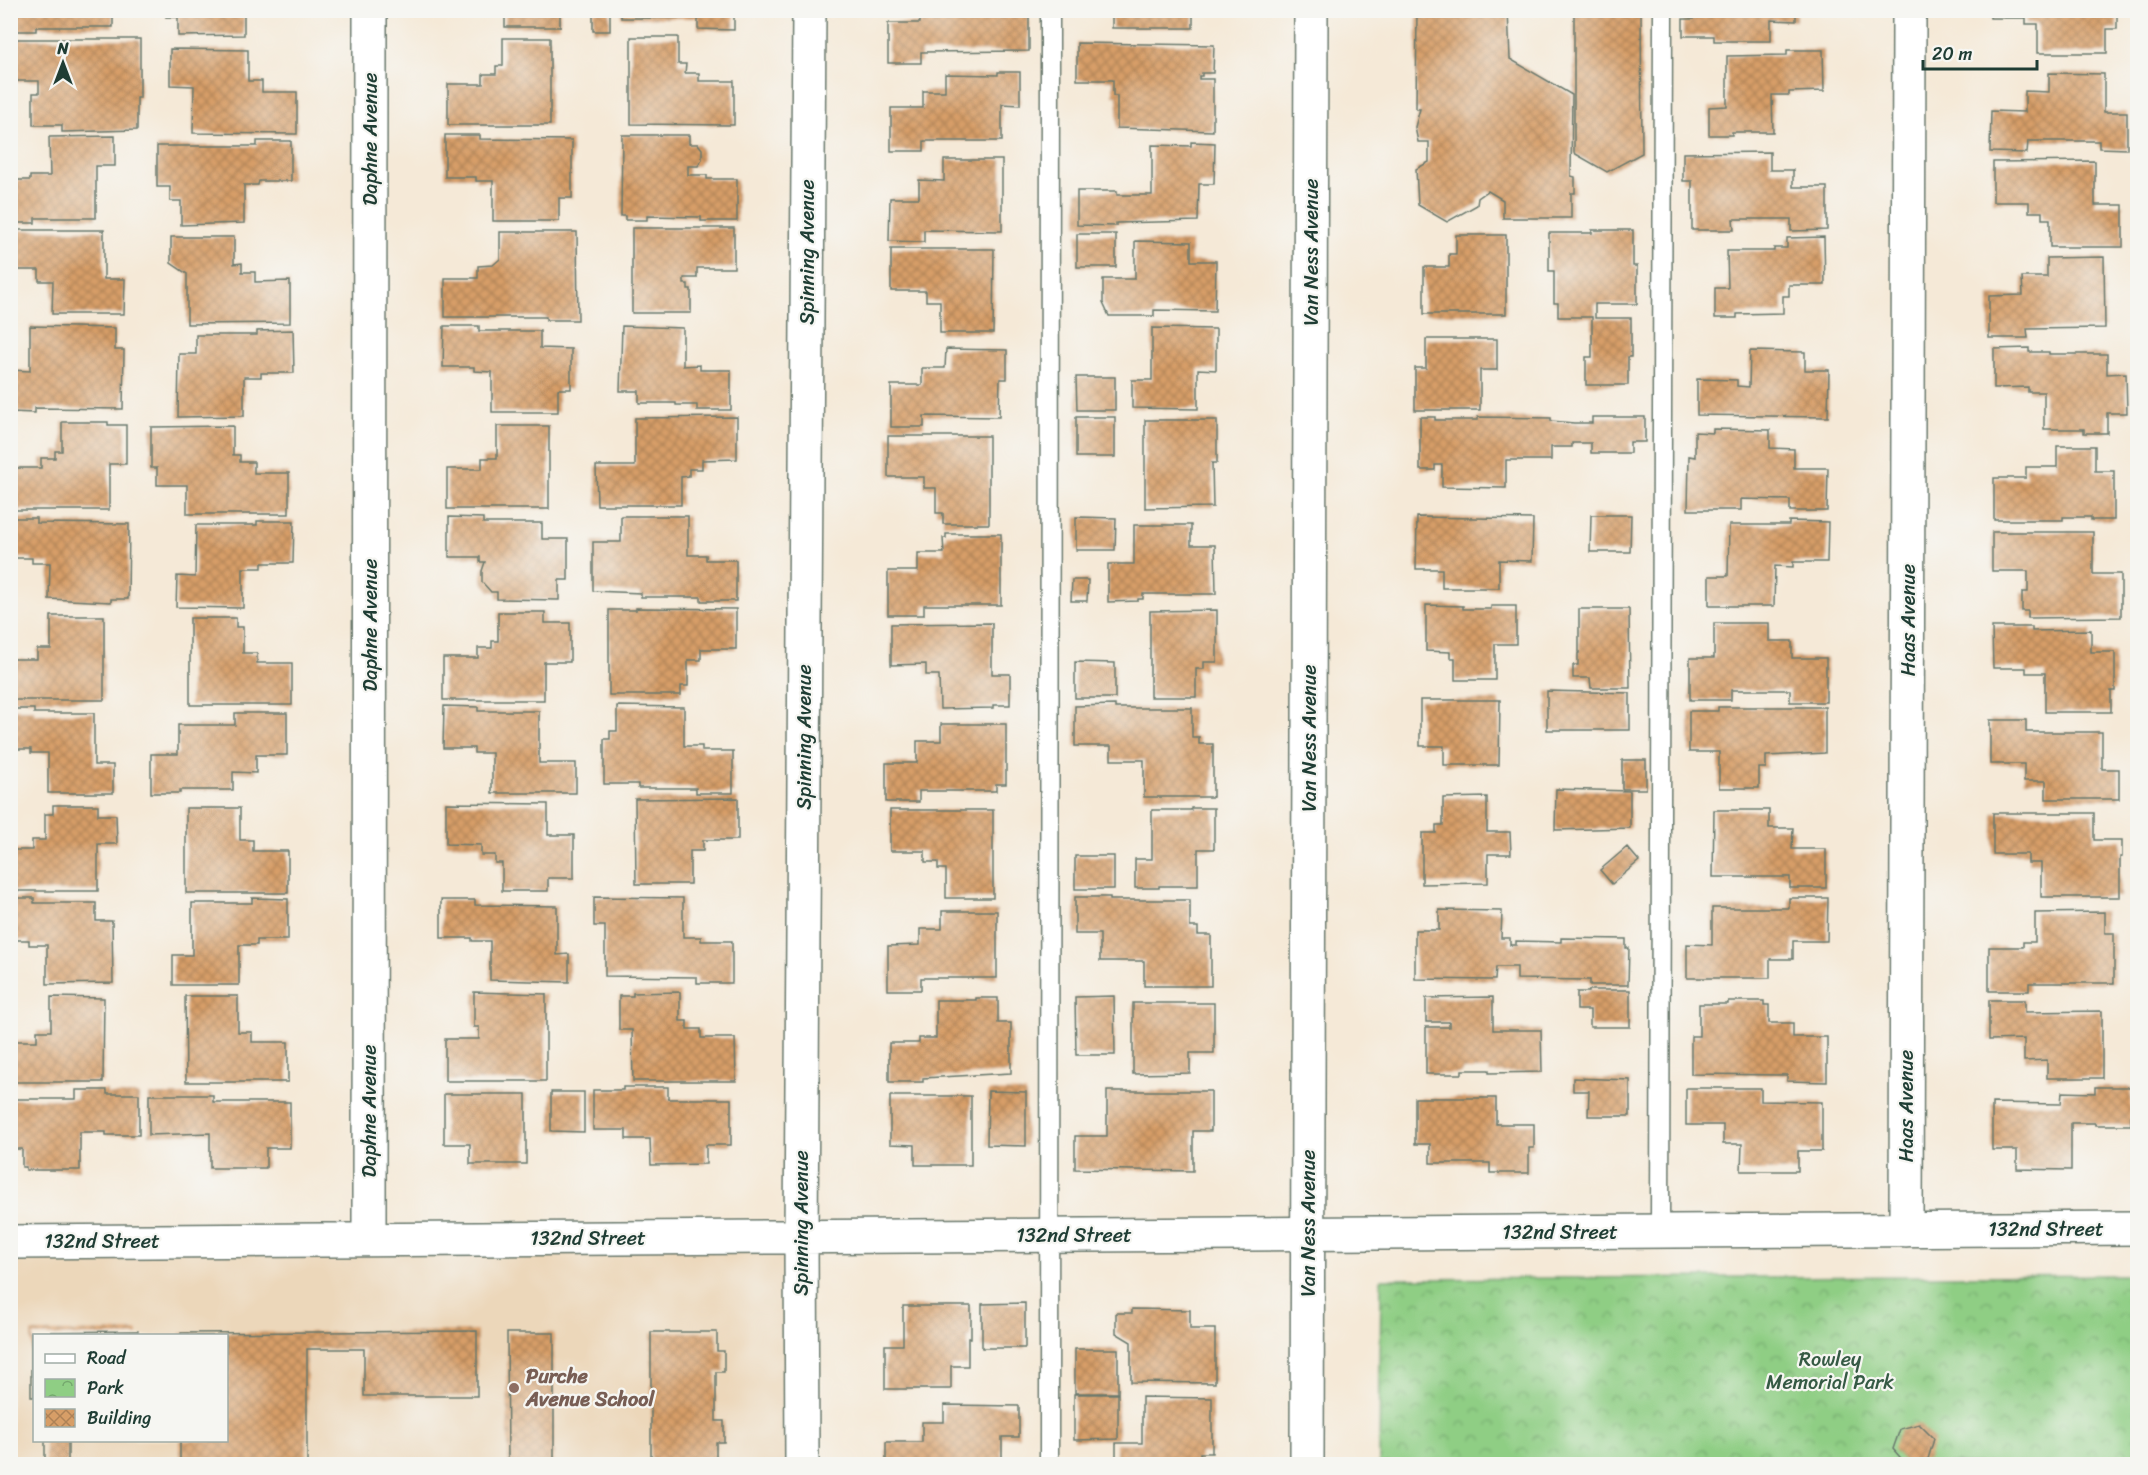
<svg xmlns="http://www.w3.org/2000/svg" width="2148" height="1475" font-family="Sriracha,sans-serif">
	<defs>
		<pattern id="park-crowns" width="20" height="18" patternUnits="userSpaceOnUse" patternTransform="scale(1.5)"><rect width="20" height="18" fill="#8fce84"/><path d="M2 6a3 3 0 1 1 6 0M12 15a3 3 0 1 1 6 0" fill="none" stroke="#74a86d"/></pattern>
		<pattern id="building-cross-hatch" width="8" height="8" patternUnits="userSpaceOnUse" patternTransform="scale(1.5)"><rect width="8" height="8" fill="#d79e67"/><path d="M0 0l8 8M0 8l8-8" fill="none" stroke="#ae8256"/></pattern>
	</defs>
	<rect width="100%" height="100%" fill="#f6f6f2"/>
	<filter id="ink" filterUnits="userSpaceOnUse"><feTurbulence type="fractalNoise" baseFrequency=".0167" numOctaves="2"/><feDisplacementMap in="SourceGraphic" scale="12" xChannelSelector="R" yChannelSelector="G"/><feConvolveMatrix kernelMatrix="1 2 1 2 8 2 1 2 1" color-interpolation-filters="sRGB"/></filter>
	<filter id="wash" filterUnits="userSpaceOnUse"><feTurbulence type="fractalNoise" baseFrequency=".008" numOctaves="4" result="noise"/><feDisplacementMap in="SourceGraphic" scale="24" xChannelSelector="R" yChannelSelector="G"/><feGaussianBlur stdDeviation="1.35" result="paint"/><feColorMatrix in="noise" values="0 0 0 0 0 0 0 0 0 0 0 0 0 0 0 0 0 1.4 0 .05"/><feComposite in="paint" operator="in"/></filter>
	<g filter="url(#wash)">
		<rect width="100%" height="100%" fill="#f5e9d7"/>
		<path fill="#ecd7ba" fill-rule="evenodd" d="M801 1237 802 1464H11L10 1242ZM34 1336H226V1440H34Z"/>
		<path fill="url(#park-crowns)" stroke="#57865c" stroke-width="1.5" d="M2137 1275V1464H1379L1381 1279Z"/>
		<g id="blocks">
			<path fill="url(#building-cross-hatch)" d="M10 10H113V27H36V31H10Z
				M166 10H244V35L178 36V17H166Z
				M505 10H560V27H505Z
				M621 10H734V30L698 29V18H621Z
				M920 10H1029V51L921 52V63H888V23H920Z
				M1112 10H1193V28H1112Z
				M1417 10H1508L1510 59 1572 95 1571 176 1575 177V193H1571V218H1503V200L1488 191 1478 198 1477 205 1447 222 1418 205 1416 169 1429 162V142H1418L1415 127 1420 109H1416Z
				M1574 10H1641L1642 153 1607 172 1574 153Z
				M1694 10H1796V21L1771 20V41H1714V36H1683V19H1694Z
				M1990 10H2117V29H2107V53H2038V24H2026V18H1990Z
				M593 11H610V31H593Z
				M631 37H678V64H686L685 73H699V81H734V125L631 124Z
				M503 38H550V125H448V84H483V74H496V66H503Z
				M10 39H140V98H137V130L62 132V125H33V93H39V81H10Z
				M1077 43 1214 45 1213 73H1202V76H1199V79H1213V131L1117 128V96H1113V80H1077Z
				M170 49 248 50V81H262V92H297V134L193 133 194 86 170 85Z
				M1787 50H1823L1824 91 1789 92V95H1772L1773 132H1732V135H1709V107L1727 106V56L1787 55Z
				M998 72H1020V105L1002 104V141H924V151H891V108H923V91H945V74L998 75Z
				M2049 73 2104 74V112H2127V149L2099 148V141H2028L2027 153 1990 152 1991 111 2025 112V91L2049 92Z
				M445 135H480V139L572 140V198H559V221H493V181H476V177H445Z
				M622 135H689V144H698L702 149V160L698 166H688V175H707V179H737V221H701V217L647 216V220H625V216H621Z
				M115 136V166H96V218H35V223H10V180H30V176H50L49 137Z
				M257 141H291V181H259L258 185H244V223L181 225V201H170V187H157V146H257Z
				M1191 142 1215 143 1214 184H1199L1198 221 1116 223V226L1077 225V191H1117V195H1152V145L1191 146Z
				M1770 152V170H1793V187H1827V230L1791 231V219H1733L1734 230H1692V181H1683V153Z
				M944 160H1002V231L924 230V242L889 241 890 198H919V180L944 181Z
				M2095 161V205H2123V247H2050V219H2042V212H2029V202H1993V162Z
				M632 228H734V268H697V278H684V284H688V289H691V313H632Z
				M10 230H104V279H125L124 314H52L53 281H39V270H10Z
				M1592 230H1633V266H1637V304H1595V318H1631V357H1628V385H1586V357H1592V317H1558V303H1554V271H1549V233H1592Z
				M500 232H577L578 320H546V317H445V278H478V266L493 265 500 259Z
				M1077 234H1116V267H1077Z
				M1456 235H1506V314H1424V267H1449V254H1456Z
				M171 237H234V264L242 263V272H255V282L290 281V323L187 324V274L171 263Z
				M1824 237 1825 285H1789V296H1783V313L1737 314V318H1715V288H1728L1727 251H1774V248H1787V238Z
				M1135 241 1191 242V261H1216L1215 311 1154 310V316H1109L1103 303V279H1135Z
				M891 249H994L993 333H940V301H926V291H891Z
				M2104 257 2105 328 2027 329 2028 338H1989V296L2023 295 2022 277H2047V258Z
				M30 326 115 328V350H124L123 409 35 408V413L10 412V370L30 371Z
				M444 326H479V331H540V348L571 349V389H558V412H492V372L474 371V367H443Z
				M622 326 683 328V366L700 365V370H731V410H697V405H676V403H639V391H620Z
				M1152 328 1216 329V370L1198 369V409L1132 408V380H1152Z
				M293 330 294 373H261V377H244V416L178 417 179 354H196V335H257V331Z
				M1426 339H1497V370H1480V410H1415V368H1426Z
				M2029 348V352H2049V354H2107V374L2126 373 2127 413H2107V433H2084V429H2044V392H2028V387L1994 388V349Z
				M946 349 1007 350V379H1000L999 417 924 416V427H891V385H922V368H945Z
				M1750 351 1805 352V370H1829L1828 417 1697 415V379L1737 380V386L1749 387Z
				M1076 377H1115V410H1077Z
				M737 417V459L702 460V469H689V476L681 477V505H597L596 466H635V418Z
				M1076 417H1115V457H1076Z
				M1420 417H1435V420H1478V417L1551 418V421L1574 423H1592V417H1645V442H1630V453H1591V443H1572V447H1551V460H1506V488L1442 487V465H1435V470H1420Z
				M1145 420H1217V463H1212L1213 507 1145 508Z
				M62 422H108V425H126V464H109V510H10V468H41V458H55V451H62Z
				M233 426V455H240V462H254V473H289V514H187V485H157V468H151V427Z
				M497 426H549V509H447V469H482V458H497Z
				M1713 429 1770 430V448L1794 449V468H1828L1827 511H1790V500L1741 499V510H1688L1689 456 1695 457V432L1713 433Z
				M888 436H989V524H943V513H936V488H924V477H888Z
				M2057 446H2095V471H2114V520H2091V517H2063V520H1994V478H2026V467H2057Z
				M1591 515H1631L1630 552H1590Z
				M621 516H688V555H706V560H736V601H701V597H641V593L593 591V542H621Z
				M449 517 483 518V523H542V539H568V580H559V600L497 599V592H491L482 582V571L485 562H480V557H449Z
				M1076 517 1116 518 1115 550H1076Z
				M1417 517 1533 519 1532 561 1499 560V588H1442V569H1416Z
				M10 518H36V523L129 524 128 599H111V602L49 599 50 563H32V558H10Z
				M257 521H294L293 563H262V568H243V608L176 607 177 576 195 577 196 525H257Z
				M1789 521 1828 522 1827 562H1793V567L1775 566 1774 606H1709V576H1728L1729 525H1789Z
				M1134 525H1191V545H1215L1216 594H1143V599H1138V601L1108 602V564H1134Z
				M1992 532H2093V574H2121V617L2028 618V611H2022V592H2028V571H1992Z
				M946 534H1001V605H924V615H888V571H918V553H944L943 538H946Z
				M1072 580H1088L1087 601H1071Z
				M1426 605 1463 606V609H1491V606H1516V644H1495V680H1455V658H1450V652L1426 651Z
				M636 608 736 609V649H701V660H688V686H681V695H609V610H636Z
				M1579 609H1629L1630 688H1591L1590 678H1573V665H1578V653H1579Z
				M1217 610V662H1204V669H1196V697H1150V611Z
				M498 612H545V623H570V662H544V700H443V658H478V648H492V641H498Z
				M51 616H104V700H10V659H37V649H51Z
				M190 618H236V627H243V653H257V663H292V705H190Z
				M992 623V674H1010V705H993V708L940 709 939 675H926V664L891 665V624Z
				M1714 623H1769V641H1792V658H1826V702H1790V690H1731V700H1690V658H1714Z
				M1992 627H2032V631L2091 630V652H2115V691H2111V712H2045V673H2026V668H1993Z
				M1075 662 1115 663V698H1075Z
				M1547 691 1630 693V730H1547Z
				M1420 700H1500L1499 765H1444V746H1420Z
				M1115 705V708H1192V737H1199V744H1213V797H1144V760H1111V746H1075V706Z
				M444 706 478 707V711H539V763H576V793H492V753H474V748H443Z
				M617 706 684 707V746H702V751H733V793H696V788H638V784H604V739H610V731H617Z
				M1718 707H1825V753L1766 756V768H1759V788H1719V752H1689V711H1718Z
				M10 709H34V713H94V765H113V793H48V753H31V749H10Z
				M235 713H287V755H256V773L233 772V790H180V793H151V754H178V725H235Z
				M1990 720H2026V732H2102V769H2119V799H2046V781H2024V764H1990Z
				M941 724H1006V784H996V791H919V802H886V763H917V741H941Z
				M1622 760H1646V789H1622Z
				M1556 789 1630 791V828L1555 830Z
				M1487 797V832H1510L1511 854H1488V883L1422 884V833H1436V825H1443V798Z
				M738 798V840H703V851H690V884H636L635 799Z
				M446 803 548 804V835H574V878H548V891H502V863H495V855H481V845L446 844Z
				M53 805H98V815H116L117 844H98V891H10V850H32V840H45V814H53Z
				M186 808H240V840H253V851H288V893H186Z
				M1191 808H1214V849H1198V886H1159V888H1135V859H1152V810H1191Z
				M890 810H993V898H946V869H938V862H925V851H890Z
				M1714 810H1769V828H1793L1792 849H1826V888H1790V877H1713Z
				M1993 813H2094V840H2122V857H2120V897H2041V863H2028V854H1993Z
				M1627 847 1639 861 1612 884 1600 870Z
				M1075 856H1114V889H1075Z
				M594 897 683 898V937H701V941H732V983H697V977L605 976V926H594Z
				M1075 897H1110V900H1190V927H1198V935H1211V986H1144V961H1100V934H1075Z
				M10 898H34V903H96V921H112L113 983 47 984V945H29V940H10Z
				M252 898 288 899V940H257V945H239V985H173V955H192V903H252Z
				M1789 898H1828L1827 941H1793V959H1770V978H1687V944L1712 945V908H1789Z
				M441 900H475V905L557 906V955L569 954V982L490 980V941H472V938H441Z
				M1439 910 1502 911 1501 938H1510V945H1516V941L1561 942V938L1626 939V948H1629L1628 985H1590V980L1517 979V967H1496L1495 980 1415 979V930H1439Z
				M942 911H997V978H921V990H888V946L920 945V929H942Z
				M2105 912V933H2114V983H2029V991H1989V947H2023V942H2035V913Z
				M1589 990H1630V1027H1590V1010H1577V992H1589Z
				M474 992 546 994V1081H445V1039H479V1027H474Z
				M680 992V1021H687V1029H701V1038H735L736 1081H633L632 1030H619V996H633V993Z
				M185 996H238V1032H252V1042H288V1082H186Z
				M1114 996 1115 1055H1076L1075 997Z
				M51 997 104 998 103 1082H10V1041H37V1031H51Z
				M1493 997V1030H1541L1542 1072 1489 1073V1070H1462V1074H1426V1027H1449V1022H1426V998Z
				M976 998H998V1023H1011V1073L923 1078V1082H889V1043H919V1038H936V1000H976Z
				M1989 1000H2025V1012L2102 1011V1078H2047V1060L2024 1061V1039L1989 1040Z
				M1728 1001H1764V1005H1769V1023H1793V1037H1827V1082L1787 1081V1075L1691 1074V1036H1699V1004H1728Z
				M1133 1003H1214V1053H1190V1073L1133 1074Z
				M1573 1078 1630 1080V1116H1588L1589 1091H1573Z
				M623 1087H668V1099H731V1145H706V1164L651 1165 650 1139H626V1130H593V1090H623Z
				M2095 1087H2131V1125H2095V1123H2071V1170L2017 1169V1150H1992V1103L2061 1104 2062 1092 2095 1093Z
				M1686 1088H1761V1101L1822 1102V1151H1798V1171H1741L1742 1144H1723V1125H1686Z
				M76 1090H107V1094H139V1135H106V1132H80V1170H26V1167H22V1149H10V1099H76Z
				M988 1091 1026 1092V1146L987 1145Z
				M1107 1091H1211V1131H1193V1171L1075 1169V1136H1107Z
				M551 1092H584V1132L551 1131Z
				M444 1094H526V1164H470V1144H444Z
				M149 1095H213V1102H290V1148H266V1168H210V1133L149 1135Z
				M890 1096H971V1165H915V1145L890 1144Z
				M1415 1098H1496V1124H1534V1148H1529V1173H1490V1163H1430V1144H1415Z
				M1025 1303V1348H982V1304Z
				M903 1306H971V1338H968V1366H951V1389H885V1345H903Z
				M1132 1309 1190 1310V1329H1215V1383L1131 1382V1342L1116 1333V1313H1132Z
				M138 1331V1336H34V1397H31V1332Z
				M477 1331V1396H364V1349H307V1464H180V1440H226V1336H181V1333Z
				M651 1332H717V1351H724V1372H716V1421H724V1442H716V1460H651Z
				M507 1333H554V1464H508Z
				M1075 1349H1118V1393H1075Z
				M1074 1394H1118V1439L1074 1440Z
				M1142 1397 1212 1398V1453H1200V1464H1116V1443H1142Z
				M944 1405 1019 1406V1437H1002V1464H886V1442H922V1422H944Z
				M1919 1424 1934 1439 1928 1459 1906 1464 1893 1449 1900 1429Z
				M45 1440H68V1464H45Z"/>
		</g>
	</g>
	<g filter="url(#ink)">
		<use href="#blocks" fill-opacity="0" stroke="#6a796d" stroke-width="1.5"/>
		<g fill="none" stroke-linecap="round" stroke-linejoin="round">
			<defs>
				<path id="lane" d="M1660 1231 1663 10
					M1049 1464 1050 10"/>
				<path id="street" d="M1906 1230 1909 10
					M369 1239 370 10
					M10 1242 2138 1228
					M802 1464 801 1237 809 10"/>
				<path id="secondary" d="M1307 1464 1311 10"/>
			</defs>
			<use href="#lane" stroke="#6a796d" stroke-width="21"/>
			<use href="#street" stroke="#6a796d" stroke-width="36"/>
			<use href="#secondary" stroke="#6a796d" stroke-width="36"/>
			<use href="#lane" stroke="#fff" stroke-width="18"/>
			<use href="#street" stroke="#fff" stroke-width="33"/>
			<use href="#secondary" stroke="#fff" stroke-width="33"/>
		</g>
	</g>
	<circle fill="#8d6e63" stroke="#f6f6f2" stroke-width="2" cx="514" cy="1388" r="6"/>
	<g text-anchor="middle" stroke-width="4.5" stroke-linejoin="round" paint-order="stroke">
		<g font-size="20" fill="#1f3d34" stroke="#f6f6f2">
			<text transform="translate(370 139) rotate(-90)" y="7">Daphne Avenue</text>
			<text transform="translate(807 252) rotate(-90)" y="7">Spinning Avenue</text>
			<text transform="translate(1311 252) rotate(-90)" y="7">Van Ness Avenue</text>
			<text transform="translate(1908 620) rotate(-90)" y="7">Haas Avenue</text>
			<text transform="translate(370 625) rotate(-90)" y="7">Daphne Avenue</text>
			<text transform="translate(804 737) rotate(-90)" y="7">Spinning Avenue</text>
			<text transform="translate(1309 738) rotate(-90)" y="7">Van Ness Avenue</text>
			<text transform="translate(1906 1106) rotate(-90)" y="7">Haas Avenue</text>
			<text transform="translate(369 1111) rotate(-90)" y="7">Daphne Avenue</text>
			<text transform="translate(801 1223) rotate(-90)" y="7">Spinning Avenue</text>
			<text transform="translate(1308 1223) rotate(-90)" y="7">Van Ness Avenue</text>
			<text x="2046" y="1236">132nd Street</text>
			<text x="1560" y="1239">132nd Street</text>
			<text x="1074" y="1242">132nd Street</text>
			<text x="588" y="1245">132nd Street</text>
			<text x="102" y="1248">132nd Street</text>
		</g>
		<g font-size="20" fill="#355a44" stroke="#f6f6f2">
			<text x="1830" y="1366">Rowley<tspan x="1830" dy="23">Memorial Park</tspan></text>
		</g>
		<g font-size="20" font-weight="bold" fill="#785e54" stroke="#f6f6f2" text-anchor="start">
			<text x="526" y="1383">Purche<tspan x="526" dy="23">Avenue School</tspan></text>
		</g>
	</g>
	<rect width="2148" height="1475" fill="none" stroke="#f6f6f2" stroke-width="36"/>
	<rect x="33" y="1334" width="195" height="108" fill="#f6f6f2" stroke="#a0aca6" stroke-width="1.5"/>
	<rect x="45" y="1354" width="30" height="9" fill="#ffffff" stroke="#a0aca6" stroke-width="1.5"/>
	<text x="87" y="1364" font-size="18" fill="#1f3d34">Road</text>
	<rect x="45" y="1379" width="30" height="18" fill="url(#park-crowns)" stroke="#a0aca6" stroke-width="1.5"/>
	<text x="87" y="1394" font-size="18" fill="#1f3d34">Park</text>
	<rect x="45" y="1409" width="30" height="18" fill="url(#building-cross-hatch)" stroke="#a0aca6" stroke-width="1.5"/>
	<text x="87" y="1424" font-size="18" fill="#1f3d34">Building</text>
	<g transform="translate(63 63)" stroke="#f6f6f2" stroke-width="4.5" paint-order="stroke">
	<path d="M0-4.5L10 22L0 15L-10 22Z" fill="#1f3d34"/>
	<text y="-9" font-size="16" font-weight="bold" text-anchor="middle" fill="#1f3d34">N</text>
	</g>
	<path d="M1923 60v9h114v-9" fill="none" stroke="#1f3d34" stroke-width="3"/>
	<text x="1932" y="60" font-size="18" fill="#1f3d34" stroke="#f6f6f2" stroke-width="4.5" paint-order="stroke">20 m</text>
</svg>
